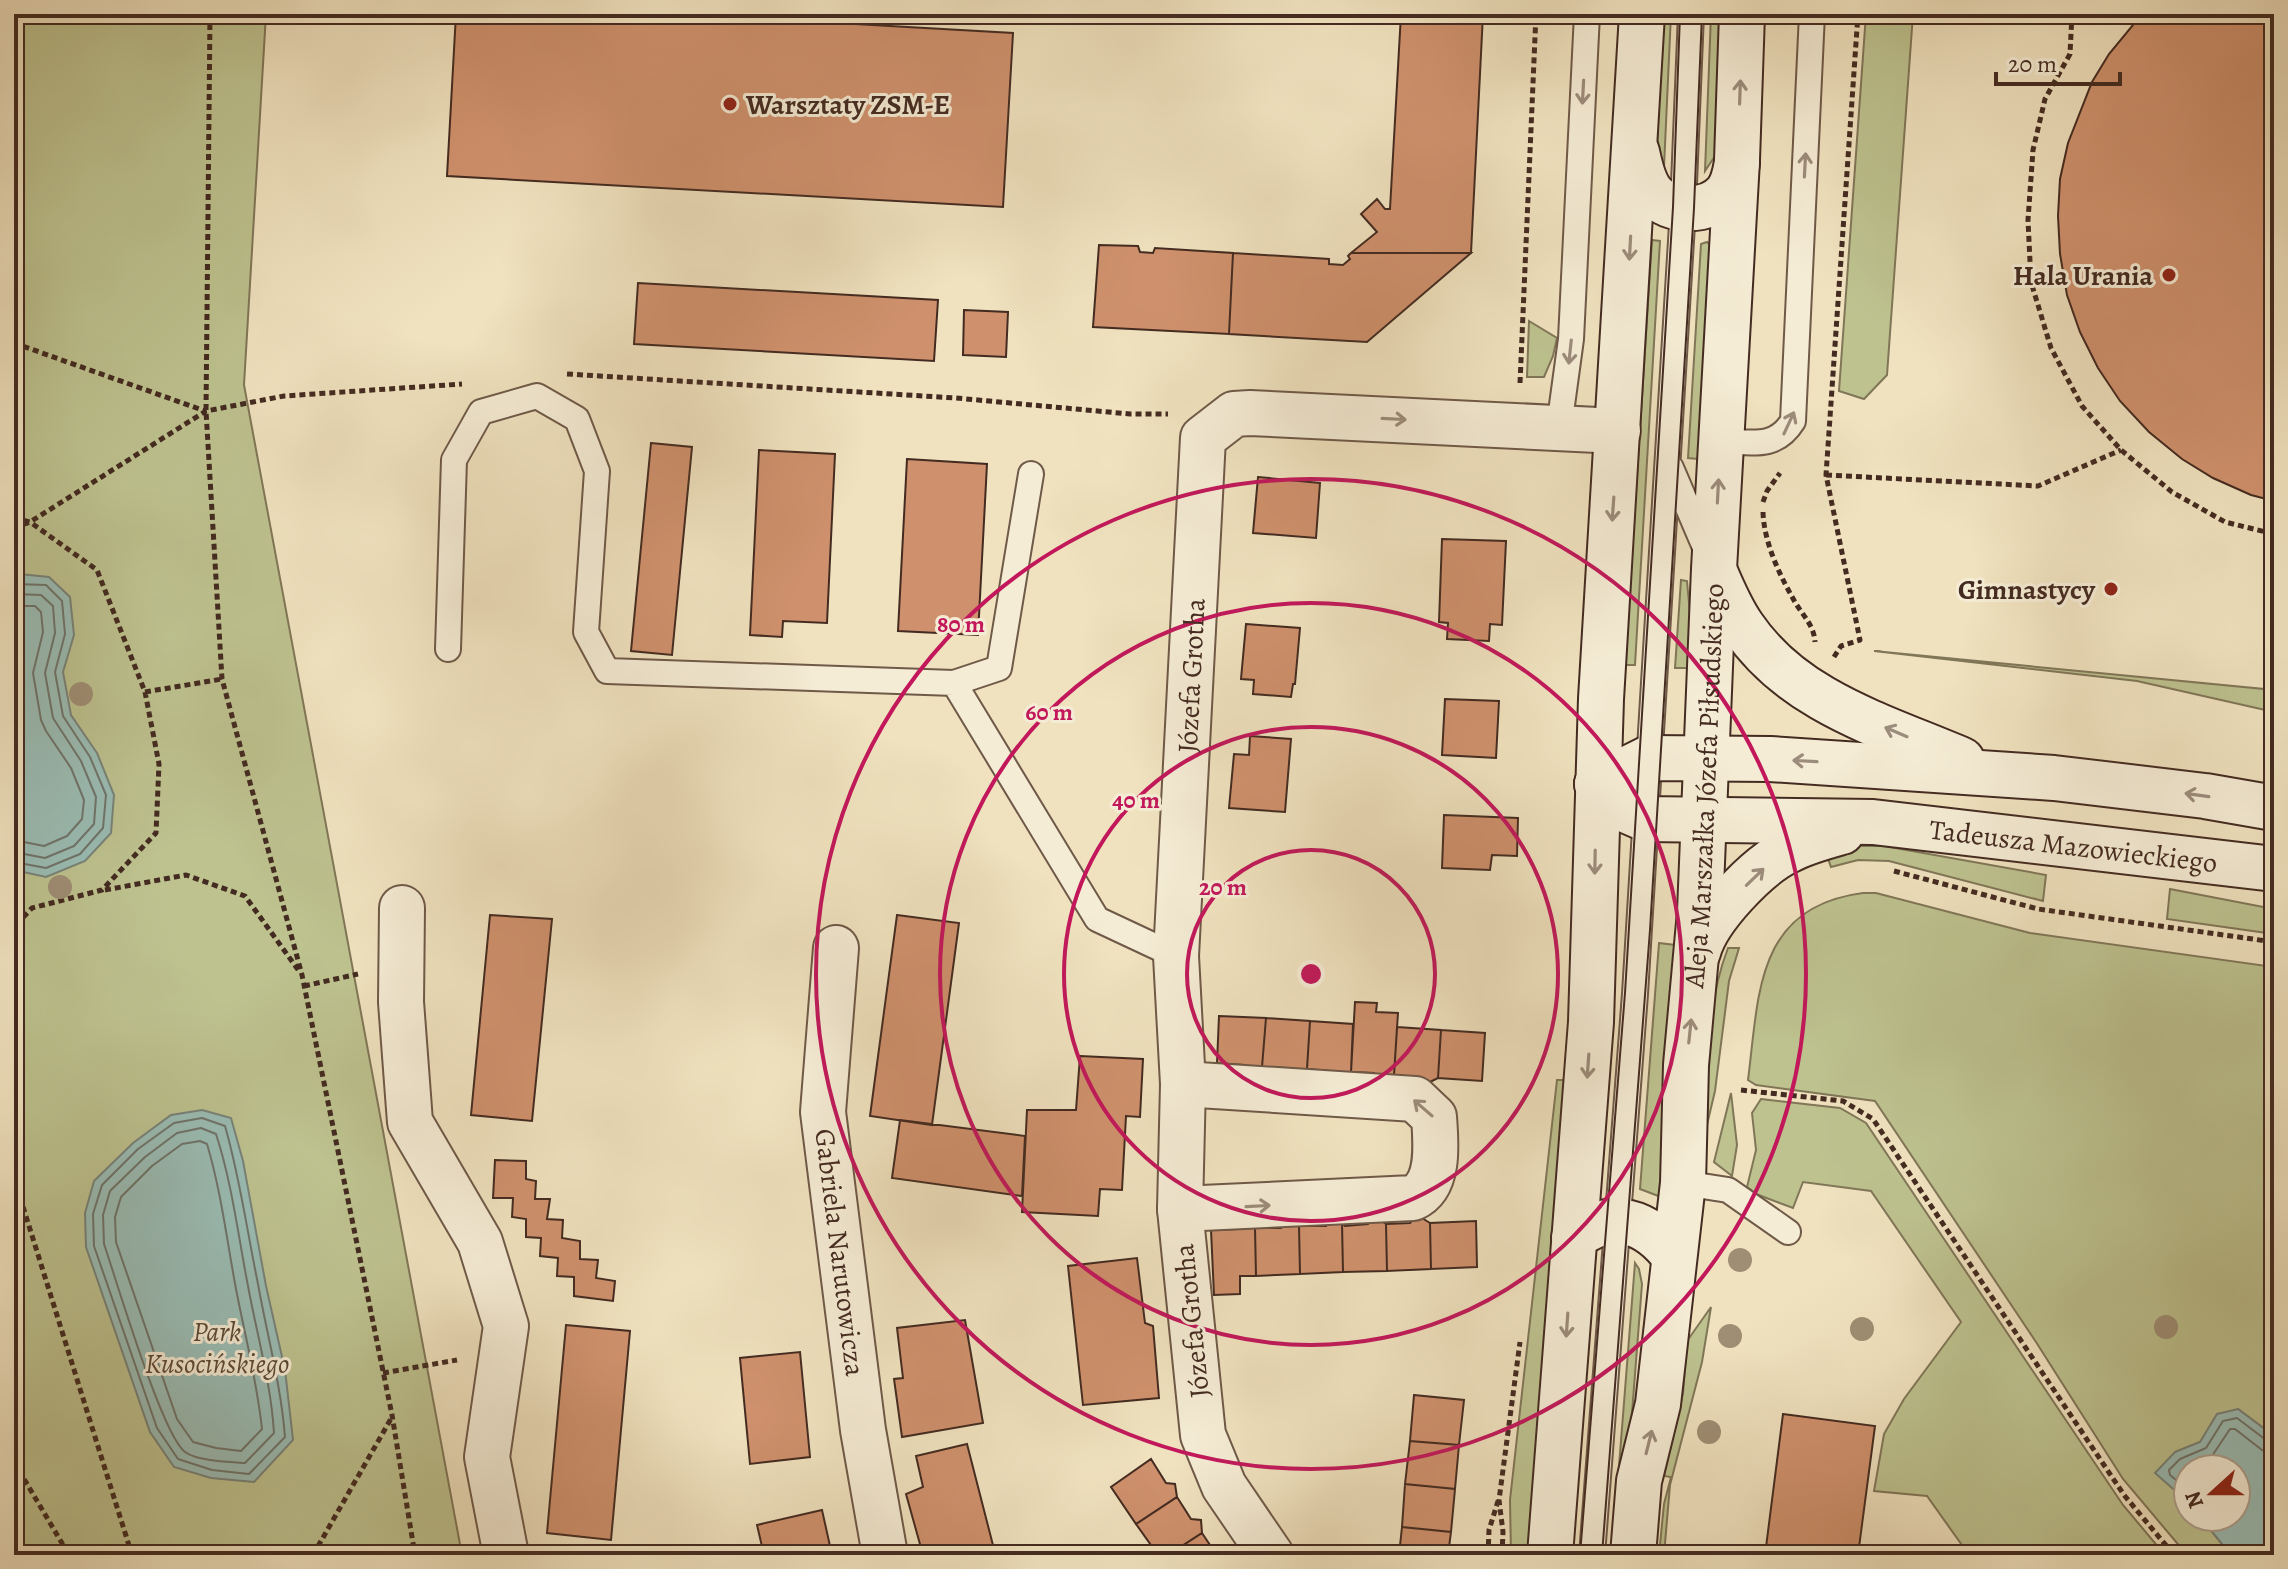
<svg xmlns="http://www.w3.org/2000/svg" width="2288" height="1569" font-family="Alegreya,serif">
	<rect width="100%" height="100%" fill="#f0e2bf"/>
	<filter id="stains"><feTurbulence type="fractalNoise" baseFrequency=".0025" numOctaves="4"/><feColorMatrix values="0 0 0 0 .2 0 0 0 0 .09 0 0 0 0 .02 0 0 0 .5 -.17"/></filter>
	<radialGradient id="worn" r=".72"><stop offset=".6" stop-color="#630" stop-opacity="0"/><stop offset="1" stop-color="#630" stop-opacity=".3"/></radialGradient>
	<path fill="#bdc28f" stroke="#807658" stroke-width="2" d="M14 14H266L244 385 462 1555H14Z
		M1663 14H1671L1664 167 1657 145Z
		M1711 14H1721L1715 156 1705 171Z
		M1866 14H1913L1887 375 1864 399 1839 391Z
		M1652 240 1660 241 1635 665H1625Z
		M1707 242 1711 246 1698 459 1688 458 1701 244Z
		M1529 321 1557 338 1553 356 1544 377H1527Z
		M1681 580 1687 581 1690 614 1688 668H1675Z
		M1874 651 2274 690V712L2137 681Z
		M1856 846H1884L2046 875 2043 901 1889 861 1858 860 1831 867 1826 853Z
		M2170 889 2274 909V934L2167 919Z
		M1863 893H1876L2030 933 2274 967V1436L2238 1409 2200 1442 2175 1452 2184 1497 2188 1502V1517H2200L2231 1555H2187L2123 1479 2036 1342 1875 1101 1756 1085 1748 1080C1759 995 1755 907 1863 893Z
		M1659 943 1675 945 1661 1197 1640 1189Z
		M1728 948H1739L1729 981 1715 1091 1706 1129C1707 1069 1706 1005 1728 948Z
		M1557 1080H1565L1528 1555H1511L1510 1500Z
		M1731 1093 1737 1145 1732 1176 1714 1162Z
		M1761 1099 1840 1108 1866 1123 2123 1505 2165 1555H1969L1927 1496 1874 1491 1884 1434 1904 1399 1961 1322 1871 1191 1803 1182 1793 1208 1756 1194 1747 1187 1756 1150 1752 1113Z
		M1635 1263 1639 1269 1642 1284 1621 1555H1612Z
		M1711 1307 1702 1362 1670 1485 1664 1555H1659L1664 1504 1671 1477 1664 1476 1683 1393 1687 1341Z"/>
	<path fill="#9abdb5" stroke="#78837a" stroke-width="2" d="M19 574 49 577 70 597 74 635 63 672 71 715 97 753 114 795 111 833 85 861 46 877 14 870V577Z
		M202 1110 231 1118 243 1161 266 1286 285 1370 293 1440 254 1482 211 1478 174 1467 150 1432 86 1247 85 1213 94 1181 133 1143 171 1115Z
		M2238 1409 2274 1436V1555H2231L2200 1517H2236V1469H2188V1502L2155 1473 2175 1452 2200 1442 2217 1414Z"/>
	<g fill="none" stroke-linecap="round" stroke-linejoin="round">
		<path stroke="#6f746b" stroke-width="2" d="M14 584 46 585 62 601 65 634 55 672 63 716 90 757 106 795 103 828 80 854 46 868 14 862
			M14 594 41 595 53 606 55 633 45 673 53 718 81 761 96 797 94 824 74 846 45 858 14 852
			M14 606H35L41 612 43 632 33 673 41 720 46 731 71 768 84 800 82 819 67 836 44 846 14 840
			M202 1118 225 1126C240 1178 247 1231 258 1284 267 1335 281 1385 285 1437L249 1474 212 1470 178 1459 157 1428 94 1246 93 1214 102 1185 138 1149 174 1123Z
			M201 1128 216 1134C232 1183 238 1235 248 1286 257 1335 271 1383 274 1433L245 1463C230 1462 197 1461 185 1452 162 1435 116 1279 104 1244L103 1215 110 1191 145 1157 177 1133Z
			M200 1141 207 1144C221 1191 227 1241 236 1289 245 1336 257 1381 262 1429L241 1451 216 1448 193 1442 177 1419 116 1242 115 1217 121 1197 152 1166 182 1144Z
			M2188 1477 2183 1473 2184 1469 2212 1456 2230 1429H2235L2262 1450 2274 1452
			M2188 1490 2170 1475 2169 1470 2180 1459 2206 1448 2223 1421 2237 1418 2266 1440 2274 1442"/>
	</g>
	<path fill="#cf916d" stroke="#442b21" stroke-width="2" d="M456 14H678L1013 33 1003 207 447 176Z
		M740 14H820L819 22 739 17Z
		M1401 14H1483L1471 253H1351L1377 232 1361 214 1377 199 1385 209H1390Z
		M2142 14H2274V501L2251 495 2213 478 2182 459 2149 432 2120 401 2098 368 2080 332 2067 295 2060 254 2058 216 2060 179 2068 143 2092 82 2109 54Z
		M1099 245 1138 246 1140 252 1153 253 1155 248 1233 253 1229 334 1093 327Z
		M1233 253 1329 259V264L1343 265 1350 259 1348 256 1351 253H1471L1367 342 1229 334Z
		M638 283 938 300 934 361 634 344Z
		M964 310 1008 312 1006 357 963 355Z
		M651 443 692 447 672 655 631 651Z
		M759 450 835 454 827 623 783 621 782 637 750 635Z
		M907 459 987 464 978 635 898 631Z
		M1258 477 1320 483 1316 538 1253 533Z
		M1442 539 1506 541 1502 625 1490 624 1489 641 1447 639 1448 623 1439 622Z
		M1246 624 1300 628 1295 684H1293L1291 697 1253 694 1254 680 1241 679Z
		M1445 699 1499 701 1496 758 1442 755Z
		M1250 736 1291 739 1285 812 1229 808 1234 754 1249 755Z
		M1444 815 1518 818 1517 856 1492 855 1490 870 1442 868Z
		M490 915 552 919 532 1121 471 1115Z
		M897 915 959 923 932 1125 870 1116Z
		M1355 1002 1377 1003 1376 1012 1398 1013 1394 1075 1378 1083 1374 1073 1351 1072Z
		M1219 1016 1266 1018 1262 1067 1248 1075 1243 1065 1217 1063Z
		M1266 1018 1310 1021 1307 1069 1291 1077 1286 1068 1262 1067Z
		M1310 1021 1353 1024 1351 1072 1335 1080 1330 1071 1307 1069Z
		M1397 1027 1441 1030 1438 1078 1422 1086 1417 1077 1394 1075Z
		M1441 1030 1485 1033 1482 1081 1438 1078Z
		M1080 1056 1143 1059 1140 1117 1126 1116 1122 1190 1100 1189 1098 1216 1022 1212 1027 1110H1076Z
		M900 1120 1025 1136 1022 1196 892 1178Z
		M495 1160 526 1161V1179L536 1181 535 1199H550L547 1219 563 1220 562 1238 580 1241V1259L598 1260 596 1278 615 1281 613 1301 574 1296V1277L557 1276 558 1258 540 1256 541 1238 526 1237V1219L512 1217 513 1198H493Z
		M1333 1215 1342 1223 1343 1272 1300 1274 1299 1226H1326Z
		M1374 1215 1386 1224 1387 1271 1343 1272 1342 1223 1345 1226 1368 1224Z
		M1417 1215 1430 1223 1431 1269 1387 1271 1386 1224 1410 1223Z
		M1286 1218 1299 1226 1300 1274 1256 1276 1255 1228H1281Z
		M1243 1220 1255 1228 1256 1276H1240V1294L1214 1295 1211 1230 1238 1229Z
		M1476 1221 1477 1267 1431 1269 1430 1223Z
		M1137 1258 1145 1323 1153 1326 1159 1398 1083 1405 1068 1266Z
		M965 1320 983 1423 902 1437 894 1379 903 1378 897 1328Z
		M566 1325 630 1331 611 1540 547 1533Z
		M800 1352 810 1457 750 1464 740 1358Z
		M1414 1395 1464 1400 1459 1445 1410 1441Z
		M1783 1414 1875 1426 1858 1555H1765Z
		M1410 1441 1459 1445 1455 1489 1405 1484Z
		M967 1444 995 1553 923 1555 906 1494 923 1487 916 1456Z
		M1151 1459 1166 1483 1175 1484 1177 1497 1136 1524 1111 1487Z
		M1405 1484 1455 1489 1451 1532 1402 1527Z
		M1177 1497 1191 1519 1201 1520 1202 1533 1168 1555H1158L1136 1524Z
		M822 1510 832 1555H764L757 1525Z
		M1402 1527 1451 1532 1448 1555H1399Z
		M1202 1533 1216 1554 1225 1555H1168Z"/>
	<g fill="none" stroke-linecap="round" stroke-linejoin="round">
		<defs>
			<path id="lane" d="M1559 427 1571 339 1587 14
				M1721 441C1751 442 1775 450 1793 421L1812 14
				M1671 468 1707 552
				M448 649 454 460 481 412 537 396 577 419 597 471 586 632 607 671 954 683 1097 919 1176 956
				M954 683 999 668 1031 474
				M1683 1183 1728 1190 1788 1232
				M1592 1555 1635 994 1683 208 1691 14"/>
			<g id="street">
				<path d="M402 908 401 1002 410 1122 480 1242 506 1326 487 1457 506 1555"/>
				<path id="s1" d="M836 948 823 1112 863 1430 885 1555"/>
				<path d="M1180 1209 1413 1198C1440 1186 1436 1144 1434 1117L1415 1099 1183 1084"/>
				<path id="s2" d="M1271 1555 1224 1486 1203 1435 1180 1209 1183 1084 1176 956 1203 438 1234 414 1250 413 1618 431"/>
			</g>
			<g id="secondary">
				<path d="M1637 152C1640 166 1643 182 1652 193 1670 214 1709 213 1726 193 1733 185 1735 173 1737 163"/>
				<path d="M1715 572C1723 591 1731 610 1743 627 1794 702 1883 726 1962 760"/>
				<path id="s3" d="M1597 784 1623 809 1646 819 1873 822 2274 869"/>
				<path d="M1597 784 1649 758 1770 759 2054 778 2205 796 2274 808"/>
				<path d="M1698 952C1707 918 1757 866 1788 851 1805 842 1824 837 1842 832"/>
				<path d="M1574 1238C1612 1208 1647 1221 1674 1256"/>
				<path d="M1550 1555 1591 1022 1601 699 1642 14"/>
				<path id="s4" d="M1633 1555 1639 1481 1658 1404 1683 1183 1686 1065 1700 912 1714 569 1737 160 1742 14"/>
			</g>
		</defs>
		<use href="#lane" stroke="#6f5948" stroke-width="28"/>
		<use href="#street" stroke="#6f5948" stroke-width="48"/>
		<use href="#secondary" stroke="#442b21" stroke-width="48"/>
		<path stroke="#442b21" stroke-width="5" stroke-dasharray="6 4" stroke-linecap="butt" d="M210 14 206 411 222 679 302 975 392 1415 415 1555
			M2072 14 2070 54 2045 99 2033 150 2028 220 2031 282 2051 348 2082 406 2121 450 2172 492 2225 522 2274 534
			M14 343 205 411
			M567 374 956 398 1130 414H1168
			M1520 383 1536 14
			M1826 475 2038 486 2121 450
			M1763 502 1767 491 1780 473
			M1763 512C1764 543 1780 576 1795 602 1803 616 1814 625 1815 642
			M14 518 30 522 97 570 145 692 159 764 156 833 102 890 32 908 14 927
			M14 528 30 522 206 411 284 396 462 384
			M1834 657 1841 646 1860 640 1826 475 1858 14
			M145 692 222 679
			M1894 871 2038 909 2274 942
			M105 890 186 875 245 896 299 971
			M304 986 358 974
			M1741 1090 1843 1101 1873 1119 2124 1495 2174 1555
			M14 1178 132 1555
			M383 1373 457 1360
			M14 1462 69 1555
			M313 1555 392 1417
			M1488 1555 1489 1530 1498 1501
			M1502 1555 1503 1532 1499 1500 1520 1342"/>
		<use href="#lane" stroke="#f5ecd5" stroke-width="24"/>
		<use href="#street" stroke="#f5ecd5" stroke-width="44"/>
		<use href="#secondary" stroke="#f5ecd5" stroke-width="44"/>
		<path stroke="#442b21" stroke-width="2" d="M1580 1555 1625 993 1673 207 1680 14
			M1602 1555 1650 930 1694 208 1702 14"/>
	</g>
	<g fill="#9f8e74">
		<circle cx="81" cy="694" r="12"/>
		<circle cx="60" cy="887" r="12"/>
		<circle cx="1740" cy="1260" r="12"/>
		<circle cx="2166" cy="1327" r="12"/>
		<circle cx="1862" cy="1329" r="12"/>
		<circle cx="1730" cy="1336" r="12"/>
		<circle cx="1709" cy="1432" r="12"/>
	</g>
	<defs><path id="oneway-shaft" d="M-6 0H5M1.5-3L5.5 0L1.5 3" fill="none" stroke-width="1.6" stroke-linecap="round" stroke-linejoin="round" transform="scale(2)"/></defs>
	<g stroke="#9c8c7b">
		<use href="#oneway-shaft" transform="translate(1583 92) rotate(93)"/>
		<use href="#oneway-shaft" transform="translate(1740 92) rotate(-88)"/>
		<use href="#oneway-shaft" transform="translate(1805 165) rotate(-87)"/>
		<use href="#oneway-shaft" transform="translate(1630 248) rotate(93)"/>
		<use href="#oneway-shaft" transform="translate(1570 352) rotate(96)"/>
		<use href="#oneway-shaft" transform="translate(1394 419) rotate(3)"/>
		<use href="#oneway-shaft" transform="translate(1789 423) rotate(-65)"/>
		<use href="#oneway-shaft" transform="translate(1718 491) rotate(-87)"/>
		<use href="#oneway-shaft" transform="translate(1613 509) rotate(94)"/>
		<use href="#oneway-shaft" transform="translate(1896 732) rotate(-157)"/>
		<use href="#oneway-shaft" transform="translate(1805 761) rotate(-177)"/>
		<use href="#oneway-shaft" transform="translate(2197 795) rotate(-172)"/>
		<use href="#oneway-shaft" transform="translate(1595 862) rotate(91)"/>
		<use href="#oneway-shaft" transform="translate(1755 877) rotate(-44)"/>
		<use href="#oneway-shaft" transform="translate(1690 1031) rotate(-84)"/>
		<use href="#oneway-shaft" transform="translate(1588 1066) rotate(94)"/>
		<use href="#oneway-shaft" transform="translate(1423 1108) rotate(-139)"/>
		<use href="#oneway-shaft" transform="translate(1258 1206) rotate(-3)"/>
		<use href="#oneway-shaft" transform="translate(1567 1325) rotate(94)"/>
		<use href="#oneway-shaft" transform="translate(1649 1442) rotate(-76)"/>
	</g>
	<g fill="none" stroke="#c2185b" stroke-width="4">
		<circle cx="1311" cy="974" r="124"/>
		<circle cx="1311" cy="974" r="247"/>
		<circle cx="1311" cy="974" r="371"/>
		<circle cx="1311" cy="974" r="495"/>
	</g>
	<g fill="#8f2418" stroke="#f5ecd5" stroke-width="3">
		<circle cx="730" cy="104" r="8"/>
		<circle cx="2169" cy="275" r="8"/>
		<circle cx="2111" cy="589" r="8"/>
	</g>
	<g text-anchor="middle" stroke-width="6" stroke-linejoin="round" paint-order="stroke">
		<g font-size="28" font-weight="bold" fill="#442b21" stroke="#f5ecd5" text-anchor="end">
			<text x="746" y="114" text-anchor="start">Warsztaty ZSM-E</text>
			<text x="2153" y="285">Hala Urania</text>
			<text x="2095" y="599">Gimnastycy</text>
		</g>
		<g font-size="28" fill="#442b21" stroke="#f5ecd5">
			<text dy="10" stroke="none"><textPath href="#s2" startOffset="900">Józefa Grotha</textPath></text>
			<text dy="10" stroke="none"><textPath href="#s4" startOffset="774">Aleja Marszałka Józefa Piłsudskiego</textPath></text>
			<text dy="10" stroke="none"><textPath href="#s3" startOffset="490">Tadeusza Mazowieckiego</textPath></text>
			<text dy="10" stroke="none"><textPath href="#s1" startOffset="306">Gabriela Narutowicza</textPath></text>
			<text transform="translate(1191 1321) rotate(-96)" y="10">Józefa Grotha</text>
		</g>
		<g font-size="28" font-style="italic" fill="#5c4937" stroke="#f5ecd5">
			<text x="217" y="1341">Park<tspan x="217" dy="32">Kusocińskiego</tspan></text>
		</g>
	</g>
	<circle cx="1311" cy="974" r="12" fill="#c2185b" stroke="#f5ecd5" stroke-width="4"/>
	<g font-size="24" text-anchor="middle" font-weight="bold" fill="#c2185b" stroke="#f5ecd5" stroke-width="6" stroke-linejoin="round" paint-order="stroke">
		<text x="961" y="632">80 m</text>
		<text x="1049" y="720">60 m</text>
		<text x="1136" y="808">40 m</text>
		<text x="1223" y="895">20 m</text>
	</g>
	<rect width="2288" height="1569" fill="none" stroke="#f0e2bf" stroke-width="48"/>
	<rect x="16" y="16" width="2256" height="1537" fill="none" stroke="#442b21" stroke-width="4"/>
	<rect x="24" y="24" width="2240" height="1521" fill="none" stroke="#442b21" stroke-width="2"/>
	<g transform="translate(2212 1493) rotate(249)"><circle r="38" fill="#f5ecd5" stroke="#ae9f8d" stroke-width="2"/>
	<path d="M0-6L14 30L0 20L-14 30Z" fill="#8f2418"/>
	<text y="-12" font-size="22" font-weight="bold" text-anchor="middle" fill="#442b21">N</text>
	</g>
	<path d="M1996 72v12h124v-12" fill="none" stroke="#442b21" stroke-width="4"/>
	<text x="2008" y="72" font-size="24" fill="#442b21" stroke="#f5ecd5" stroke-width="6" paint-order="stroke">20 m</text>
	<rect width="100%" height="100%" filter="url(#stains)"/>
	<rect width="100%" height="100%" fill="url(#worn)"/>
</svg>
